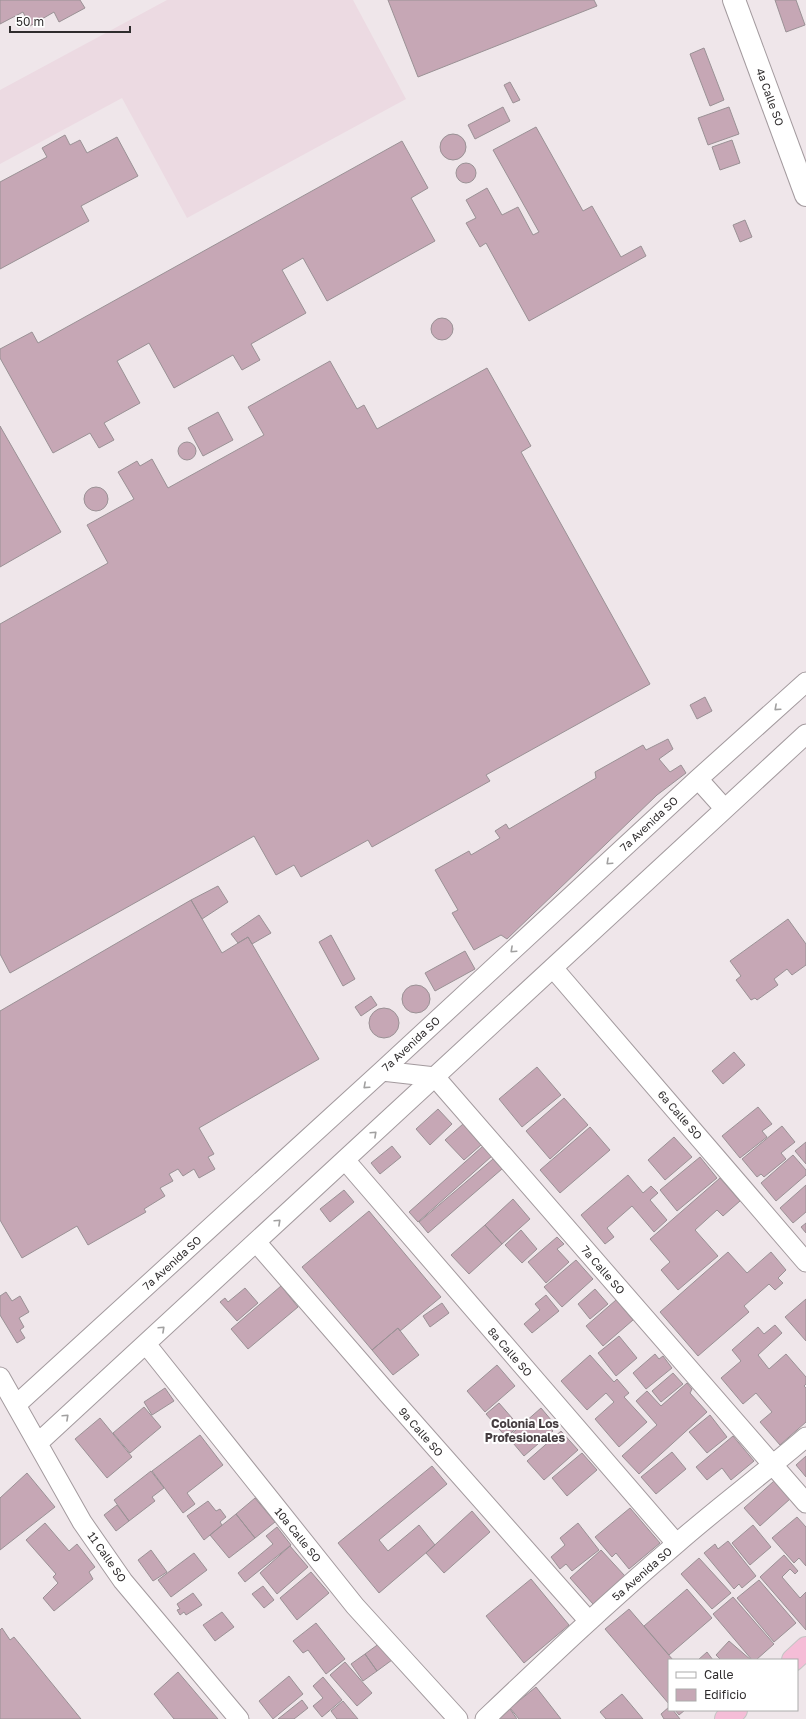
<svg xmlns="http://www.w3.org/2000/svg" width="806" height="1719" font-family="'Golos Text',sans-serif">
	<rect width="100%" height="100%" fill="#efe6ea"/>
	<path fill="#ecdae2" d="M167 0H353L406 99 187 218 122 98 0 164V90Z"/>
	<path fill="#c6a7b5" stroke="#9a9195" d="M0 0H80L85 8 59 22 54 12 30 26 23 12 0 24Z
		M388 0H594L597 6 418 77Z
		M775 0H796L805 25 786 32Z
		M704 48 724 100 710 106 690 54Z
		M510 82 520 100 513 103 504 85Z
		M503 107 510 121 475 139 468 125Z
		M729 107 739 134 708 145 698 118Z
		M536 127 583 211 592 206 621 257 641 246 646 256 529 321 486 243 480 247 466 223 476 218 466 200 487 188 502 215 518 207 533 235 539 232 493 150Z
		M440 147a13 13 0 1 1 26 0a13 13 0 1 1-26 0Z
		M65 135 70 145 80 140 87 153 117 137 138 176 81 206 89 221 0 269V182L47 157 42 148Z
		M732 140 740 163 720 170 712 147Z
		M402 141 428 188 411 198 435 241 327 301 303 258 282 270 306 313 251 344 260 360 242 370 233 355 174 388 149 343 117 361 140 403 104 423 114 440 99 448 90 433 53 453 0 358V349L32 332 38 343Z
		M456 173a10 10 0 1 1 20 0a10 10 0 1 1-20 0Z
		M745 220 752 237 740 242 733 225Z
		M431 329a11 11 0 1 1 22 0a11 11 0 1 1-22 0Z
		M330 361 357 409 364 405 377 429 487 368 531 446 521 452 650 684 486 775 490 781 372 847 368 840 301 877 294 865 276 875 254 836 10 973 0 954V624L108 563 87 525 134 499 118 472 137 461 140 466 152 459 168 488 264 435 248 407Z
		M218 412 233 440 203 456 188 428Z
		M0 426 61 532 0 567Z
		M178 451a9 9 0 1 1 18 0a9 9 0 1 1-18 0Z
		M84 499a12 12 0 1 1 24 0a12 12 0 1 1-24 0Z
		M705 697 712 711 697 719 690 705Z
		M668 739 673 749 659 759 670 772 681 765 686 773 657 795 507 939 501 935 474 950 452 913 458 910 435 870 469 851 471 855 500 838 495 831 506 824 509 829 596 778 595 772 643 745 646 750Z
		M218 886 228 902 202 919 191 900Z
		M191 900 222 953 248 937 319 1059 199 1128 214 1154 208 1157 215 1169 199 1178 194 1169 183 1176 178 1169 169 1174 173 1181 160 1188 165 1196 144 1209 146 1212 88 1245 77 1226 22 1258 0 1220V1011Z
		M259 915 271 933 252 944 248 937 238 943 231 934Z
		M788 919 806 944V965L792 975 787 969 774 979 778 985 757 1000 755 998 751 1000 736 980 741 976 730 961Z
		M331 935 355 979 343 986 319 942Z
		M465 951 475 969 435 991 425 973Z
		M402 999a14 14 0 1 1 28 0a14 14 0 1 1-28 0Z
		M371 996 377 1005 361 1016 355 1007Z
		M369 1023a15 15 0 1 1 30 0a15 15 0 1 1-30 0Z
		M734 1052 745 1065 723 1084 712 1071Z
		M537 1067 561 1095 522 1127 499 1099Z
		M564 1098 588 1125 550 1159 526 1131Z
		M758 1107 772 1124 762 1131 767 1137 740 1158 722 1136Z
		M438 1109 452 1124 430 1145 416 1129Z
		M463 1124 481 1145 464 1160 445 1140Z
		M782 1126 795 1142 781 1153 786 1159 764 1177 761 1174 757 1177 742 1159Z
		M590 1127 610 1150 560 1193 540 1170Z
		M674 1137 692 1157 665 1180 648 1160Z
		M806 1142V1164L795 1151Z
		M392 1146 401 1157 380 1174 371 1163Z
		M483 1146 492 1156 418 1222 409 1212Z
		M793 1155 806 1170V1175L776 1201 761 1183Z
		M700 1157 717 1178 677 1211 660 1190Z
		M493 1159 502 1169 428 1233 419 1222Z
		M628 1175 643 1193 651 1186 658 1193 650 1200 667 1220 654 1232 632 1206 607 1228 614 1237 605 1244 581 1215Z
		M720 1178 740 1201 723 1216 717 1210 695 1230 718 1256 678 1290 661 1270 670 1262 650 1239Z
		M806 1185V1212L793 1223 780 1208Z
		M344 1190 354 1202 330 1222 320 1209Z
		M513 1199 530 1219 502 1244 485 1225Z
		M369 1211 441 1297 400 1331 398 1328 372 1350 302 1267Z
		M806 1223V1233L801 1227Z
		M485 1225 502 1244 469 1274 451 1255Z
		M521 1230 537 1249 522 1263 505 1245Z
		M557 1237 564 1244 557 1249 569 1262 546 1283 528 1262Z
		M728 1252 747 1273 771 1252 786 1270 778 1278 783 1283 775 1290 769 1284 744 1306 749 1312 698 1356 660 1312Z
		M576 1260 593 1279 562 1307 544 1287Z
		M281 1286 298 1307 248 1349 231 1329Z
		M245 1288 258 1303 237 1321 220 1302 225 1298 228 1302Z
		M595 1289 608 1304 590 1319 578 1304Z
		M6 1292 12 1301 20 1296 29 1312 19 1318 24 1327 20 1330 25 1338 17 1343 0 1315V1296Z
		M546 1295 559 1311 532 1333 524 1324 540 1310 535 1304Z
		M806 1299V1341L785 1317Z
		M616 1300 633 1320 603 1346 586 1326Z
		M442 1303 449 1313 430 1327 423 1316Z
		M775 1325 782 1333 758 1355 769 1369 786 1354 806 1377V1384L804 1386 806 1388V1422L780 1445 760 1422 772 1412 756 1393 743 1404 721 1378 741 1361 732 1350 758 1327 764 1334Z
		M398 1328 419 1355 393 1375 372 1350Z
		M619 1336 637 1358 616 1376 598 1353Z
		M655 1354 659 1359 663 1356 672 1368 646 1389 633 1373Z
		M590 1355 614 1382 617 1379 629 1393 624 1397 647 1422 619 1447 595 1419 614 1402 606 1393 587 1410 561 1381Z
		M497 1365 515 1386 485 1412 467 1391Z
		M673 1373 683 1384 661 1402 652 1391Z
		M687 1383 692 1389 690 1393 707 1412 639 1474 622 1456 657 1425 636 1401 647 1391 661 1406Z
		M165 1388 174 1401 152 1415 144 1402Z
		M499 1403 519 1426 506 1437 486 1414Z
		M144 1407 161 1427 130 1453 113 1433Z
		M541 1408 552 1421 548 1425 553 1431 524 1456 508 1437Z
		M710 1415 727 1437 707 1453 689 1432Z
		M100 1418 132 1457 107 1478 75 1439Z
		M561 1431 578 1450 544 1480 527 1461Z
		M200 1435 223 1465 187 1493 195 1504 183 1513 152 1471Z
		M733 1436 754 1461 731 1480 722 1468 707 1480 696 1467Z
		M672 1452 686 1469 656 1494 641 1477Z
		M582 1453 597 1470 567 1496 552 1478Z
		M806 1456V1477L796 1465Z
		M432 1466 447 1484 379 1540 388 1551 419 1525 435 1545 379 1593 338 1543Z
		M151 1471 164 1488 152 1497 155 1501 129 1521 114 1500Z
		M27 1473 55 1507 0 1550V1498Z
		M774 1481 790 1499 760 1526 744 1508Z
		M255 1498 275 1522 255 1538 236 1514Z
		M208 1501 216 1511 220 1509 226 1517 220 1522 222 1525 204 1540 187 1516Z
		M117 1505 129 1521 116 1531 104 1515Z
		M630 1508 660 1543 629 1569 616 1553 612 1557 595 1537Z
		M472 1511 490 1532 444 1573 426 1553Z
		M236 1514 255 1538 229 1558 210 1535Z
		M797 1517 806 1527V1566L799 1558 794 1563 772 1538Z
		M45 1523 69 1551 77 1544 95 1567 89 1572 93 1579 54 1611 43 1598 58 1583 53 1577 56 1574 26 1540Z
		M578 1523 599 1550 572 1571 566 1564 560 1569 551 1557 565 1545 560 1538Z
		M753 1525 771 1547 750 1565 732 1543Z
		M277 1527 291 1545 245 1582 238 1573 273 1544 266 1536Z
		M728 1541 756 1576 742 1588 739 1584 734 1589 704 1553 715 1544 718 1549Z
		M290 1546 308 1567 277 1594 260 1573Z
		M151 1550 167 1572 153 1581 138 1560Z
		M601 1550 625 1576 593 1604 570 1578Z
		M194 1553 207 1570 171 1597 158 1580Z
		M784 1555 798 1571 795 1574 790 1569 782 1577 800 1598 806 1592V1630L760 1577Z
		M699 1558 731 1593 712 1609 681 1574Z
		M311 1572 329 1593 297 1620 280 1598Z
		M531 1579 569 1625 524 1663 486 1616Z
		M759 1580 796 1623 774 1642 737 1598Z
		M263 1586 274 1600 264 1608 252 1594Z
		M687 1589 712 1618 669 1655 644 1626Z
		M193 1593 202 1605 186 1615 184 1612 180 1615 177 1610 180 1609 177 1604Z
		M733 1597 774 1644 756 1660H752L713 1614Z
		M629 1609 673 1660H669V1704L605 1629Z
		M222 1612 234 1627 215 1641 203 1625Z
		M316 1623 345 1659 326 1674 308 1650 303 1653 293 1641Z
		M2 1628 10 1640 14 1637 81 1719H0V1630Z
		M729 1641 751 1660H721L716 1655Z
		M380 1643 392 1660 377 1671 365 1654Z
		M707 1652 713 1660H698Z
		M365 1654 377 1671 363 1681 351 1664Z
		M345 1662 372 1693 357 1706 330 1675Z
		M178 1672 218 1719H174L154 1694Z
		M289 1676 303 1694 273 1719 259 1701Z
		M323 1677 342 1700 322 1717 313 1706 323 1698 313 1686Z
		M536 1687 561 1719H519L510 1708Z
		M622 1694 643 1719H606L600 1712Z
		M302 1700 308 1708 294 1719H278Z
		M343 1701 358 1719H337L331 1711Z
		M669 1707V1710H673L680 1719H664L661 1714Z
		M510 1709 517 1719H497Z
		M675 1710H685L679 1715Z"/>
	<g fill="none" stroke-linecap="round" stroke-linejoin="round">
		<defs>
			<path id="street" d="M698 779 724 808
				M553 968 806 1262
				M382 1071 435 1077 806 1503
				M345 1160 676 1543
				M256 1242 389 1395 588 1620
				M146 1344 355 1606 458 1719
				M0 1377 82 1522 123 1581 239 1719
				M16 1405 382 1071 698 779 806 682
				M38 1443 806 734
				M485 1719C547 1660 609 1601 675 1545 717 1508 763 1474 806 1437"/>
			<path id="secondary" d="M734 0 806 195"/>
			<path id="highway" d="M793 1660 806 1648
				M726 1719 736 1710"/>
		</defs>
		<use href="#street" stroke="#a39a9e" stroke-width="21"/>
		<use href="#secondary" stroke="#a39a9e" stroke-width="24"/>
		<use href="#highway" stroke="#c5c4c4" stroke-width="24"/>
		<use href="#street" stroke="#fff" stroke-width="19"/>
		<use href="#secondary" stroke="#fff" stroke-width="22"/>
		<use href="#highway" stroke="#f5bdd7" stroke-width="22"/>
	</g>
	<defs><path id="oneway-chevron" d="M-2-3.5L2.5 0L-2 3.5" fill="none" stroke-width="1.6" stroke-linecap="round" stroke-linejoin="round"/></defs>
	<g stroke="#a1a0a0">
		<use href="#oneway-chevron" transform="translate(777 708) rotate(138)"/>
		<use href="#oneway-chevron" transform="translate(609 862) rotate(137)"/>
		<use href="#oneway-chevron" transform="translate(513 950) rotate(137)"/>
		<use href="#oneway-chevron" transform="translate(366 1086) rotate(138)"/>
		<use href="#oneway-chevron" transform="translate(374 1134) rotate(-43)"/>
		<use href="#oneway-chevron" transform="translate(278 1222) rotate(-43)"/>
		<use href="#oneway-chevron" transform="translate(162 1329) rotate(-43)"/>
		<use href="#oneway-chevron" transform="translate(66 1417) rotate(-43)"/>
	</g>
	<g text-anchor="middle" stroke-width="4" stroke-linejoin="round" paint-order="stroke">
		<g font-size="11" fill="#2f2c2d" stroke="#fff">
			<text transform="translate(770 97) rotate(70)" y="4">4a Calle SO</text>
			<text transform="translate(649 824) rotate(-43)" y="4">7a Avenida SO</text>
			<text transform="translate(411 1044) rotate(-43)" y="4">7a Avenida SO</text>
			<text transform="translate(680 1115) rotate(49)" y="4">6a Calle SO</text>
			<text transform="translate(172 1263) rotate(-42)" y="4">7a Avenida SO</text>
			<text transform="translate(603 1270) rotate(49)" y="4">7a Calle SO</text>
			<text transform="translate(510 1352) rotate(49)" y="4">8a Calle SO</text>
			<text transform="translate(421 1432) rotate(49)" y="4">9a Calle SO</text>
			<text transform="translate(298 1535) rotate(51)" y="4">10a Calle SO</text>
			<text transform="translate(107 1557) rotate(55)" y="4">11 Calle SO</text>
			<text transform="translate(642 1574) rotate(-41)" y="4">5a Avenida SO</text>
		</g>
		<g font-size="12" font-weight="bold" fill="#453d40" stroke="#fff">
			<text x="525" y="1428">Colonia Los<tspan x="525" dy="14">Profesionales</tspan></text>
		</g>
	</g>
	<rect x="668" y="1659" width="130" height="52" fill="#ffffff" stroke="#acabab"/>
	<rect x="676" y="1672" width="20" height="6" fill="#ffffff" stroke="#acabab"/>
	<text x="704" y="1679" font-size="12" fill="#2f2c2d">Calle</text>
	<rect x="676" y="1689" width="20" height="12" fill="#c6a7b5" stroke="#acabab"/>
	<text x="704" y="1699" font-size="12" fill="#2f2c2d">Edificio</text>
	<path d="M10 26v6h120v-6" fill="none" stroke="#2f2c2d" stroke-width="2"/>
	<text x="16" y="26" font-size="12" fill="#2f2c2d" stroke="#ffffff" stroke-width="3" paint-order="stroke">50 m</text>
</svg>
